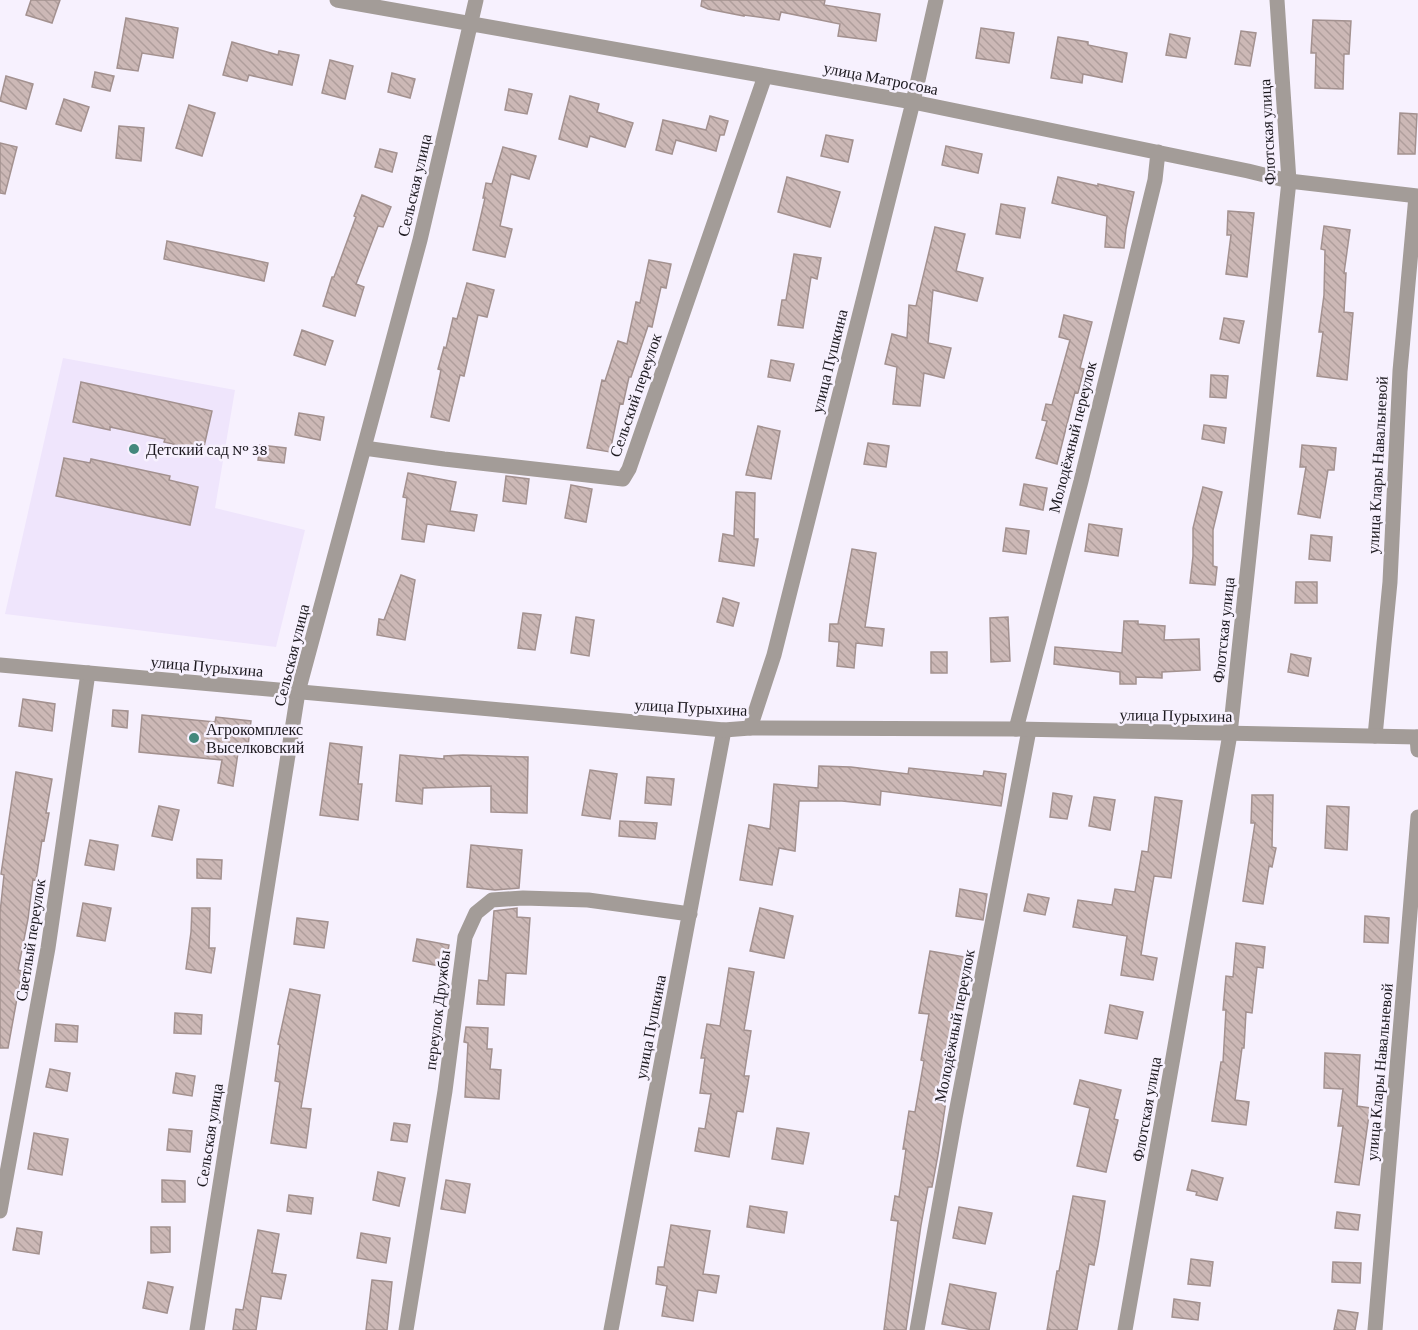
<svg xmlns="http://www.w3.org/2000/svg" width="1418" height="1330" font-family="'Crimson Pro',serif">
	<defs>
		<pattern id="building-back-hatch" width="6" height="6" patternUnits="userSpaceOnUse" patternTransform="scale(1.5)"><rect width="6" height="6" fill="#ccb8b6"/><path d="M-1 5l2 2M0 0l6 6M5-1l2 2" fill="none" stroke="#af9e9c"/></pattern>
	</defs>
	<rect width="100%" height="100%" fill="#f7f1fe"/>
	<path fill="#efe5fc" d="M63 358 235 390 215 508 305 530 276 647 5 614Z"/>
	<path fill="url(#building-back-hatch)" stroke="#a3918f" stroke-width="1.5" d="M31 0H60L52 23 26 15Z
		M702 0H825L824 5 880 14 876 41 838 36 840 24 781 12 779 20 744 15V16L708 9 701 6Z
		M126 18 178 28 173 58 142 53 138 71 117 68Z
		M1313 20 1351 21 1349 54H1344L1343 89 1315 88 1316 53H1311Z
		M981 28 1014 33 1009 63 976 58Z
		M1241 31 1256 33 1250 66 1235 64Z
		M1170 34 1190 38 1186 58 1166 55Z
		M1058 37 1088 42V45L1127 53 1122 82 1083 74 1082 83 1051 78Z
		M232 42 278 55 279 51 299 55 292 85 249 75 247 81 223 75Z
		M330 60 353 66 345 99 322 93Z
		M95 72 114 76 110 91 92 87Z
		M392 73 415 79 410 98 388 92Z
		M6 76 33 84 26 109 0 101Z
		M509 89 532 94 527 114 505 110Z
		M570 96 599 104 597 112 633 123 625 147 590 136 587 147 559 139Z
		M64 99 89 107 81 131 56 124Z
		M189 105 215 113 202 156 176 148Z
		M1400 113 1417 114 1415 154H1398Z
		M710 116 728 121 724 135H720L716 151 676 140 672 154 656 150 663 120 706 130Z
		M119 126 144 128 141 161 116 158Z
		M826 135 853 140 848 162 821 156Z
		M0 143 17 147 5 194 0 193Z
		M946 146 982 154 978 173 942 165Z
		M503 147 536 156 529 179 511 174 500 226 512 229 505 257 473 250 485 198H483L486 183 492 184Z
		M380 149 397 153 392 172 375 167Z
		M787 177 840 192 830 227 778 212Z
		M1058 177 1098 186V184L1134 192 1126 229 1124 248 1105 247 1107 216 1052 203Z
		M362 195 391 207 383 227 378 226 356 284 364 287 355 316 323 306 332 277H334L356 217 354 216Z
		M1001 204 1025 208 1020 238 996 234Z
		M1228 211 1254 213 1247 277 1226 274 1231 235H1227Z
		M1324 226 1350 230 1344 273H1346L1344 312 1353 313 1347 380 1317 376 1323 332H1319L1324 295 1325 250 1321 249Z
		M935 227 965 234 956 271 983 278 977 301 933 290 928 343 951 348 944 378 924 373 920 406 893 404 897 367 885 364 892 334 907 338 909 305 916 306Z
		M167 241 268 263 264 281 164 259Z
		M794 254 821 258 817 279 811 277 803 328 778 325 782 300H786Z
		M649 260 671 264 666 288 661 287 652 327 648 326 631 377H629L623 404 620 403 610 452 587 448 602 380 605 381 618 341 627 344 636 302 640 303Z
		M467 283 494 290 487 317 478 315 464 376 460 375 449 421 431 417 441 370 438 369 444 347 446 348 453 318 457 319Z
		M1064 315 1092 322 1080 368 1084 369 1078 393 1075 392 1057 464 1036 458 1047 421 1042 420 1046 404 1052 405 1070 340 1059 337Z
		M1224 318 1244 321 1239 343 1220 339Z
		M302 330 333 341 325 365 294 355Z
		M771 360 794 364 790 381 768 377Z
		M1211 375 1228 376 1226 398 1210 397Z
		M81 382 212 411 203 451 164 442 165 439 110 427V430L73 422Z
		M299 413 324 417 320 440 295 435Z
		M1204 425 1226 428 1224 443 1202 439Z
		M758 426 780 431 771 479 746 475Z
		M868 443 889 446 886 467 864 464Z
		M260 445 286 448 284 463 258 460Z
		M1302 445 1336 448 1334 470H1328L1320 518 1298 514 1306 467H1300Z
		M64 458 90 463 91 459 170 476 169 480 198 487 190 525 56 496Z
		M408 473 456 482 450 511 477 515 474 531 427 524 424 542 402 539 407 498 403 497Z
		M506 476 529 479 526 504 503 501Z
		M1024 484 1047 488 1043 510 1020 505Z
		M571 485 592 489 586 522 565 518Z
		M1203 487 1222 492 1213 530V566L1217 567 1215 585 1190 583 1193 556V528Z
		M736 492 755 493 754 539H758L754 566 719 561 723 534 734 536Z
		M1089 524 1122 529 1118 556 1085 551Z
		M1006 528 1029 531 1026 554 1003 551Z
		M1311 535 1332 537 1330 561 1309 559Z
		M852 549 876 553 865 627 884 629 882 646 856 643 854 668 837 666 839 642 829 641 830 624H838Z
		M401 575 415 580 405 640 377 635 379 619 384 620Z
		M1296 582H1317V603H1295Z
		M723 598 739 603 733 626 717 622Z
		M523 613 541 615 535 650 518 648Z
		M576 617 594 620 589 656 571 653Z
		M1008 617 1010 661 991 662 990 618Z
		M1124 621H1138V624L1165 626 1164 640 1199 639 1200 670 1162 672V678L1136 677V684H1120V672L1054 664 1055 647 1122 653Z
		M931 652H947V673H931Z
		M1291 654 1311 658 1308 676 1288 672Z
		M23 699 55 704 52 731 19 726Z
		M113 710 128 711 127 728 112 726Z
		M142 715 215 722 216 717 251 721 247 754 238 753 233 786 218 783 222 760 139 752Z
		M330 743 362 747 358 784H362L358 820 320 815Z
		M400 755 444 759V756L463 755 528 757 527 813 491 812V786L423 788 422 804 396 801Z
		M819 766 851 767 908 774 909 768 983 776 984 771 1006 774 1001 806 881 791 880 805 842 801H799L795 851 779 848 772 885 740 880 749 825 770 829 774 784 818 788Z
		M590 770 617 774 610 819 582 815Z
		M16 772 52 779 46 813H49L44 841 42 840 36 880 33 879 28 919 18 970 22 971 8 1048H0V913L4 875 1 874Z
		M647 777 674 779 671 805 645 803Z
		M1053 793 1072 796 1067 819 1050 817Z
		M1252 795H1273L1272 847 1276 848 1272 867 1269 866 1263 904 1243 901 1255 823H1251Z
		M1094 797 1115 800 1110 830 1089 826Z
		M1155 797 1182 801 1171 878 1154 876 1146 923 1141 955 1157 958 1153 980 1121 975 1127 936 1073 927 1078 900 1112 905 1115 889 1135 892 1142 851 1148 852Z
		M159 806 179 810 172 840 152 836Z
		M1327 806 1349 807 1347 850 1325 848Z
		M620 821 657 823 655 839 619 836Z
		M90 840 118 845 114 870 85 865Z
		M471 845 522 850 519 888 495 890 467 887Z
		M197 859 222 860 221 879 197 878Z
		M960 889 987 894 983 920 956 916Z
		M1028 894 1049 898 1045 915 1024 911Z
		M83 903 111 908 105 941 77 936Z
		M192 908H210L209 948H215L211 973 186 969 191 932Z
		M517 908V917L530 918 526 974 506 973 504 1005 477 1004 479 980 488 981 494 911Z
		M760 908 793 916 784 958 750 951Z
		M1365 916 1389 918 1388 943 1364 942Z
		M297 918 328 922 324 948 294 944Z
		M417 939 449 945 445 967 413 961Z
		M1236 943 1265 947 1263 968 1257 967 1252 1013 1246 1012 1244 1048H1242L1235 1100 1249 1102 1246 1125 1212 1121 1221 1062H1223L1226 1010H1223L1226 976 1233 977Z
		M930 951 971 958 960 1020 958 1019 938 1155 932 1187H928L921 1225 906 1330H884L898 1221 891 1220 895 1196 899 1197 906 1149H903L909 1111 915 1112 924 1061 921 1060 929 1014 919 1013Z
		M729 968 754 972 744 1030 751 1031 744 1076H749L743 1112 737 1111 729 1157 695 1151 699 1128 705 1129 711 1094 700 1093 705 1058H701L707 1024 720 1026Z
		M290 989 320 995 301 1108 311 1109 306 1148 271 1143 280 1082 275 1081 280 1045 278 1044Z
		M1110 1005 1143 1012 1137 1039 1105 1033Z
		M175 1013 202 1015 201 1034 174 1033Z
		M56 1024 78 1026 77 1042 55 1041Z
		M466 1027 488 1028 487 1049H492L490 1069 501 1070 499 1099 465 1097 468 1043 464 1042Z
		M1325 1053 1360 1055 1357 1106 1370 1108 1359 1185 1335 1182 1343 1126H1338L1343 1089 1324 1088Z
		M50 1069 70 1073 67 1091 46 1087Z
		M176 1073 195 1076 192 1096 173 1093Z
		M1080 1080 1121 1090 1114 1119 1118 1120 1106 1172 1077 1166 1090 1108 1074 1104Z
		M394 1123 410 1125 407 1142 391 1140Z
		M777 1128 809 1133 803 1164 772 1159Z
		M169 1129 192 1131 190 1152 167 1150Z
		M34 1133 68 1139 62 1175 28 1169Z
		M1192 1170 1223 1178 1217 1200 1196 1195 1197 1192 1187 1190Z
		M378 1172 405 1178 399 1206 373 1200Z
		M162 1180 185 1181V1202H162Z
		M446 1180 470 1184 465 1213 441 1209Z
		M289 1195 313 1198 311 1214 287 1211Z
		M1073 1196 1105 1201 1098 1245 1094 1265 1089 1264 1077 1330H1047L1057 1271H1059Z
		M750 1206 787 1212 784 1233 747 1227Z
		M959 1207 992 1213 985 1244 953 1238Z
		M1337 1212 1360 1215 1358 1230 1335 1228Z
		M671 1225 710 1231 703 1274 719 1276 716 1293 698 1290 693 1321 662 1316 667 1286 656 1284 658 1267H664Z
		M151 1227H170V1252L151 1253Z
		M17 1228 42 1232 39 1254 13 1250Z
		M258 1230 279 1234 272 1273 286 1275 281 1299 261 1296 256 1330H233L236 1309 243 1310Z
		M361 1233 390 1238 386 1263 357 1258Z
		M1191 1259 1213 1262 1210 1286 1188 1284Z
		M1333 1262 1361 1263 1360 1283 1332 1282Z
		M372 1280 392 1282 387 1330H366Z
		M148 1282 173 1287 167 1313 143 1308Z
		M950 1284 996 1293 989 1330H973L942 1324Z
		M1174 1299 1200 1303 1198 1320 1172 1317Z
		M1338 1310 1358 1313 1355 1330H1334Z"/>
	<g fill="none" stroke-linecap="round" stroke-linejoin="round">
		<path stroke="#a39c98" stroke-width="15" d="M337 0 913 102 1248 171 1289 181 1418 196
			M364 448 444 459 623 479 629 469 765 76
			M750 728 774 655 913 102 936 0
			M1016 729 1081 481 1155 180 1158 152
			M1375 736 1390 582 1400 371 1416 196
			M1417 737 1418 750
			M0 1211 48 948 88 673
			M197 1330 298 692 420 240 476 0
			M406 1330 445 1091 465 937 476 913 492 900 523 898 588 900 690 914
			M611 1330 724 730
			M917 1330 955 1118 1029 730
			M1125 1330 1230 734 1289 181 1277 0
			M1375 1330 1418 817"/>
		<path stroke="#a39c98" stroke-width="15" d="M0 665 724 730 750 728 1016 729 1418 737"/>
	</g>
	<g fill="#43887d" stroke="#f7f1fe" stroke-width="2">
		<circle cx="134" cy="449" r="6"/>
		<circle cx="194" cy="738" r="6"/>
	</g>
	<g text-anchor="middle" stroke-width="5" stroke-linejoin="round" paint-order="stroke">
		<g font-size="16" fill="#1c191f" stroke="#f7f1fe">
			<text transform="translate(881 78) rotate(11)" y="6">улица Матросова</text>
			<text transform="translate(1267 132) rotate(-93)" y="6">Флотская улица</text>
			<text transform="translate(414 185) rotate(-77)" y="6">Сельская улица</text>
			<text transform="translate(829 361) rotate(-76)" y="6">улица Пушкина</text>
			<text transform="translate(635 395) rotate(-71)" y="6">Сельский переулок</text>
			<text transform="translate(1072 437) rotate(-76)" y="6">Молодёжный переулок</text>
			<text transform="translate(1377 465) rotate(-87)" y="6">улица Клары Навальневой</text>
			<text transform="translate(1223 630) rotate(-84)" y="6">Флотская улица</text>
			<text transform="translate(291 655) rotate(-76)" y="6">Сельская улица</text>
			<text transform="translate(207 666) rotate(5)" y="6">улица Пурыхина</text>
			<text transform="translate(691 707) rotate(3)" y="6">улица Пурыхина</text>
			<text transform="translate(1176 715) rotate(1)" y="6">улица Пурыхина</text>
			<text transform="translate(30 940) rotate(-81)" y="6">Светлый переулок</text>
			<text transform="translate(437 1010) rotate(-83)" y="6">переулок Дружбы</text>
			<text transform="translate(954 1026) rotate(-79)" y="6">Молодёжный переулок</text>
			<text transform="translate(650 1027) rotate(-79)" y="6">улица Пушкина</text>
			<text transform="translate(1379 1072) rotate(-85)" y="6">улица Клары Навальневой</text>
			<text transform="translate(1146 1109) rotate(-80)" y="6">Флотская улица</text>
			<text transform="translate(209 1135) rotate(-81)" y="6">Сельская улица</text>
		</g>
		<g font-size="16" fill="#1c191f" stroke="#f7f1fe" text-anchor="start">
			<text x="146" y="455">Детский сад № 38</text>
			<text x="206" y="735">Агрокомплекс<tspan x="206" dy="18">Выселковский</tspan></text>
		</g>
	</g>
</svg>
